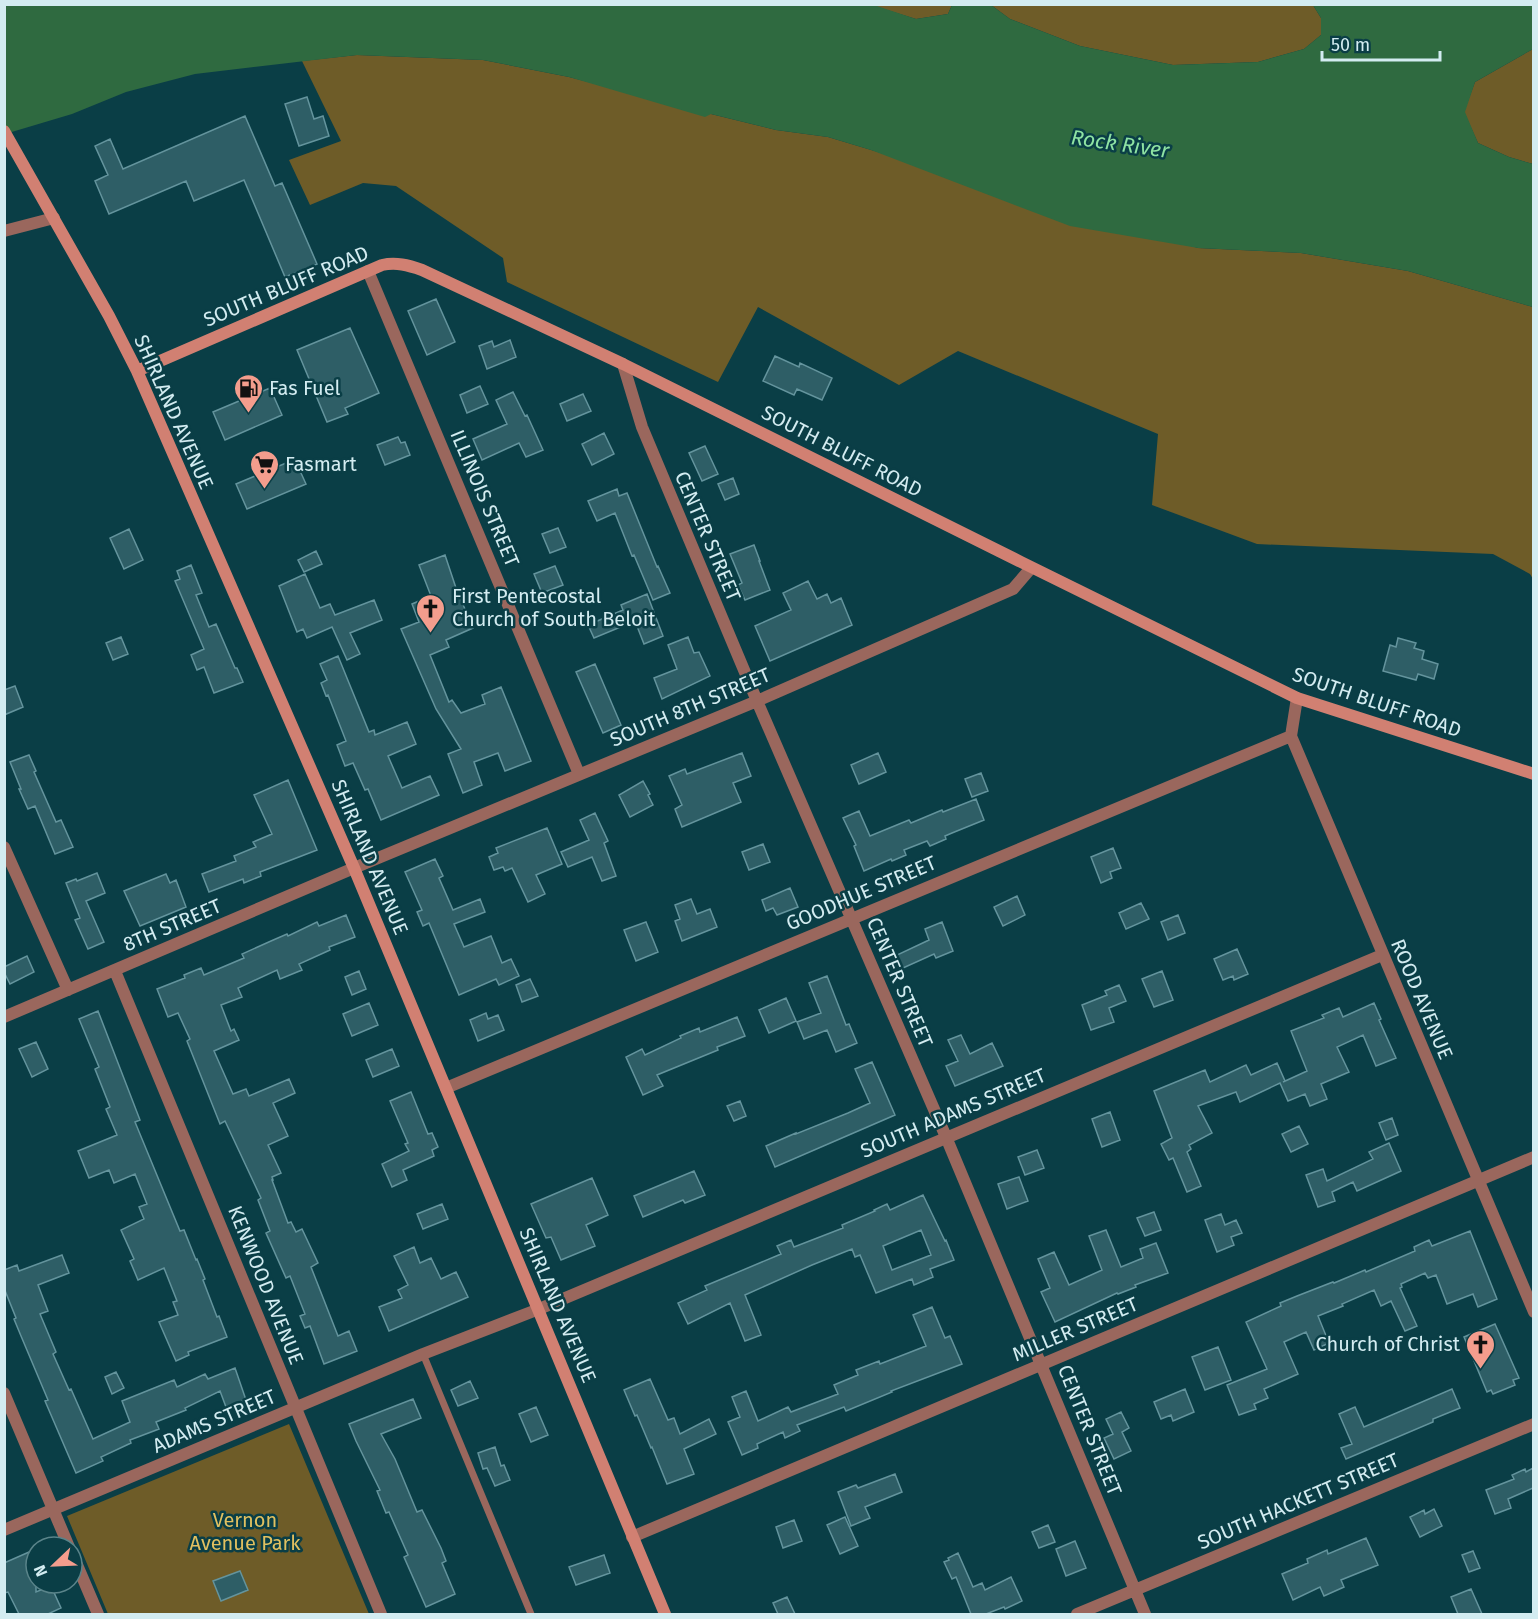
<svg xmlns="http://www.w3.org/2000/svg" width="1538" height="1619" font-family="'Fira Sans',sans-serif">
	<rect width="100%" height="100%" fill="#0a3e46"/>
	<path fill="#6e5c28" d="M871 5H952L948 14 916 19Z
		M991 5H1313L1321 18V35L1304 49 1258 62 1173 65 1080 46 1010 19Z
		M1533 49V164L1509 157 1478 143 1464 112 1475 82Z
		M357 55 483 60 569 77 711 114 776 130 828 137 1198 248 1301 253 1408 271 1533 307V579L1530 574 1493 554 1257 544 1152 505 1158 434 958 351 899 385 758 307 718 382 507 282 503 258 396 186 363 183 310 205 289 160 341 141 302 61Z
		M289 1424 369 1614H108L67 1516Z"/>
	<path fill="#2f6a40" d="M871 4 916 19 948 14 952 5H991L1010 19 1080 46 1173 65 1258 62 1304 49 1321 35V18L1313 5H1533V49L1475 82 1465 112 1478 143 1509 157 1533 164V307L1408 271 1301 253 1198 248 1070 226 871 150 828 137 776 130 711 114 705 117 569 77 483 60 357 55 195 74 126 92 72 114 5 134V5Z"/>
	<path fill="#2e5e66" stroke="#64949d" stroke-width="1.5" fill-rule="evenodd" d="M307 97 314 119 323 116 329 136 299 146 285 104Z
		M245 116 275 186 282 183 317 264 285 277 244 180 194 201 186 181 109 214 95 181 108 175 95 146 110 139 123 169Z
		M436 299 455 342 427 355 408 311Z
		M350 328 379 393 345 408 348 414 327 422 297 350Z
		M510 340 516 357 487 369 479 346 492 341 494 347Z
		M775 356 799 367 800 363 832 378 822 400 797 389 794 395 763 381Z
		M480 386 488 404 467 413 460 395Z
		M270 388 282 415 225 440 213 412Z
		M513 392 525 416 527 415 543 450 526 457 519 443 482 460 473 439 507 424 496 400Z
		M583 394 591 411 567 421 560 404Z
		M604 433 614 454 592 465 582 444Z
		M398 437 401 443 405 442 410 455 385 465 377 445Z
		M705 446 718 474 702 481 689 453Z
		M296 462 306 484 247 509 236 484 286 463 287 466Z
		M733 478 739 494 725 500 718 484Z
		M617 489 619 496 627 493 657 567 658 566 670 593 653 600 634 555 632 556 615 513 597 521 588 501Z
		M558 528 566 547 550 553 542 534Z
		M129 529 143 560 124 569 110 538Z
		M754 545 760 561H759L770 590 745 600 738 585 742 583 730 554Z
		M316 551 322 564 304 572 298 560Z
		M445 555 456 588 473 628 446 640 449 647 430 655 449 702 452 700 461 713 485 704 482 695 501 687 531 761 505 771 498 753 474 762 482 785 463 793 448 754 461 749 436 709 401 629 419 622 412 604 431 596 419 565Z
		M191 565 202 593 196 595 209 627 216 624 235 668H237L243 682 214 693 204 667 197 670 191 655 204 649 175 581 180 579 177 571Z
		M555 566 563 585 542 593 534 574Z
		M305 574 320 608 330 604 335 615 374 600 382 620 350 633 360 654 347 660 332 627 307 638 303 629 297 632 279 586Z
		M808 581 817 599 827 594 831 603 841 598 852 625 770 661 755 626 791 610 783 593Z
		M647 594 663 636 644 644 635 621 594 638 588 625 623 610 621 605Z
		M121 637 128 654 113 660 106 643Z
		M688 637 694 653 699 652 710 676 662 699 654 678 677 669 668 645Z
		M1398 638 1416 643 1414 648 1424 651 1422 659 1438 664 1434 679 1418 674 1416 680 1383 671 1390 645 1396 647Z
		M338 656 369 732 374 730 375 735 407 722 416 744 388 756 402 788 430 776 439 795 381 820 368 789 365 790 353 763 345 766 337 745 346 741 328 695 326 696 321 683 327 680 320 664Z
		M595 664 621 725 603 733 576 672Z
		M15 686 23 707 4 715V690Z
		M742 753 751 776 733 783 741 802 682 827 675 809 682 805 669 776 685 769 687 774Z
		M878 753 886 772 859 784 851 765Z
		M29 755 36 771 34 772 56 822 61 820 73 847 55 854 35 806 28 809 19 789H21L10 762Z
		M981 773 988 791 972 797 965 779Z
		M288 780 317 850 260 872 261 876 244 883 243 879 209 892 202 874 236 861 234 856 256 847 253 842 272 834 254 795Z
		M643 781 650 794 648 795 653 805 630 817 619 795Z
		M976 799 984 820 952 833 945 836 946 839 930 846 927 841 904 850 906 855 892 861 891 859 864 871 854 846 856 845 843 818 859 811 870 836 909 820 911 823 942 810 943 812Z
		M595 813 608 841 604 843 616 876 602 881 592 857 568 867 561 852 589 840 580 820Z
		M547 828 562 864 536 875 545 894 528 902 512 868 505 871 503 867 494 870 489 857 498 853 496 848Z
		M763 844 770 862 749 870 742 852Z
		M1113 848 1121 868 1110 872 1112 878 1101 883 1091 857Z
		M435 859 443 876 439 878 453 910 480 899 485 912 454 924 464 947 491 936 502 963 511 959 519 976 499 985 496 979 459 995 429 923 423 926 417 912 422 910 405 872Z
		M97 873 105 893 86 901 104 942 88 949 75 920 80 918 66 883 76 879 77 881Z
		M166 874 170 883 176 880 186 907 140 926 124 891Z
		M790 888 798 907 777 915 773 908 766 911 762 900Z
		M1017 896 1025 915 1003 926 994 907Z
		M691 899 697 914 710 909 717 927 682 941 675 921 680 919 675 905Z
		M1141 903 1149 919 1126 929 1119 913Z
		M346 915 355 937 329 947 330 950 299 964 302 970 280 979 277 970 238 988 242 997 221 1005 231 1031 234 1029 239 1040 214 1051 233 1094 246 1089 249 1096 289 1079 295 1093 273 1103 288 1136 268 1145 281 1173 272 1177 273 1180H272L288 1223 291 1222 296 1232 302 1229 318 1263 311 1267 338 1336 349 1331 357 1351 324 1364 310 1326 305 1328 300 1316 305 1314 290 1276 286 1278 266 1233 270 1231 258 1200 261 1198 225 1121 220 1124 187 1041 190 1039 178 1013 168 1017 157 989 185 978 184 975 201 968 204 975 244 958 242 954 271 941 287 934 288 936 317 922 319 926Z
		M1178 915 1185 933 1168 940 1161 922Z
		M646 922 658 952 636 961 624 930Z
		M942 922 953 951 936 958 934 954 903 968 897 955 929 940 925 929Z
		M1237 949 1248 974 1234 980 1233 976 1223 980 1214 959Z
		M27 956 34 972 10 984 4 972V967Z
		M359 971 366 989 352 995 345 977Z
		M1162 971 1173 1000 1154 1007 1142 979Z
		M827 976 846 1025 849 1024 857 1043 836 1052 827 1030 804 1039 797 1022 821 1013 809 983Z
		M530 979 538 996 522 1002 516 985Z
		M1119 985 1126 1001 1109 1008 1114 1022 1091 1030 1082 1005 1107 995 1105 991Z
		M786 998 796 1021 769 1033 759 1010Z
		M369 1003 378 1025 352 1036 343 1014Z
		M1374 1003 1381 1019 1379 1020 1396 1058 1376 1066 1363 1035 1337 1047 1349 1072 1321 1084 1327 1099 1310 1106 1305 1094 1288 1101 1280 1083 1240 1102 1236 1092 1198 1106 1212 1133 1189 1145 1191 1149 1187 1152 1201 1186 1187 1192 1173 1158 1169 1160 1161 1144 1172 1138 1154 1091 1205 1070 1210 1082 1246 1065 1251 1075 1277 1063 1285 1081 1283 1082 1307 1071 1291 1031 1324 1018 1322 1015 1339 1008 1343 1017Z
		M98 1011 140 1120 135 1122 180 1231 184 1230 196 1260 197 1259 205 1279 203 1280 217 1317 219 1316 227 1337 188 1352 189 1355 176 1361 159 1322 178 1315 173 1302 177 1301 164 1268 138 1280 130 1261 134 1259 121 1230 144 1219 139 1207 147 1204 135 1174 114 1183 109 1170 89 1178 78 1151 117 1135 106 1109 110 1107 95 1069 99 1067 79 1019Z
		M486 1013 488 1019 498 1015 504 1030 478 1041 470 1020Z
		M737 1017 745 1036 717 1047 718 1050 657 1075 663 1086 643 1095 626 1057 642 1049 645 1055 681 1038 680 1036 699 1028 700 1032Z
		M961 1035 970 1054 992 1043 1003 1066 955 1086 946 1066 958 1061 948 1040Z
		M36 1042 48 1069 32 1077 19 1049Z
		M392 1049 399 1066 373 1077 366 1060Z
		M872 1062 895 1115 775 1167 766 1146 796 1133V1134L848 1113 870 1103 855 1069Z
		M411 1092 428 1134 432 1133 438 1147 432 1150 434 1156 403 1170 407 1180 392 1187 382 1164 409 1151 405 1144 408 1143 390 1101Z
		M740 1101 746 1116 734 1121 727 1106Z
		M1110 1112 1120 1140 1102 1147 1092 1119Z
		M1392 1118 1398 1135 1386 1140 1379 1123Z
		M1299 1126 1308 1144 1291 1152 1282 1134Z
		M1389 1143 1401 1171 1357 1191 1353 1182 1332 1192 1335 1201 1318 1207 1306 1175 1323 1169 1327 1181 1373 1159 1369 1152Z
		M1037 1150 1044 1168 1025 1175 1018 1157Z
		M694 1171 705 1195 685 1203 683 1200 643 1217 634 1196Z
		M1019 1177 1028 1201 1007 1209 998 1184Z
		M592 1178 608 1215 586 1225 595 1246 561 1260 551 1237 546 1238 531 1204Z
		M923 1195 945 1241 946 1240 954 1260 930 1269 933 1277 914 1285 912 1279 876 1293 860 1255 855 1257 852 1249 812 1265 745 1295 761 1335 745 1341 730 1303 688 1324 678 1303 707 1290 705 1286 781 1254 777 1246 791 1240 794 1247 843 1228 842 1225 875 1211 874 1210 887 1204 890 1210ZM921 1230 931 1255 892 1270 883 1246Z
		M442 1204 448 1219 423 1229 417 1214Z
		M1154 1212 1161 1230 1145 1236 1137 1218Z
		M1221 1214 1225 1225 1236 1220 1242 1233 1231 1237 1234 1245 1217 1252 1205 1220Z
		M1106 1230 1121 1267 1143 1258 1140 1249 1156 1243 1168 1273 1135 1285 1136 1287 1118 1294 1117 1293 1055 1322 1041 1292 1050 1288 1038 1259 1054 1252 1069 1285 1102 1270 1089 1236Z
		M1470 1231 1497 1299 1478 1307 1473 1294 1447 1304 1436 1275 1428 1278 1425 1273 1401 1284 1402 1287 1400 1288 1417 1326 1405 1331 1391 1301 1381 1306 1374 1290 1342 1304 1343 1306 1318 1316 1329 1343 1314 1350 1306 1332 1284 1342 1298 1374 1264 1389 1268 1398 1254 1404 1256 1409 1239 1415 1227 1385 1267 1369 1246 1322 1281 1306 1280 1303 1297 1296 1333 1282 1334 1283 1365 1270 1366 1272 1415 1251 1414 1247 1429 1240 1432 1246Z
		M414 1247 420 1263 431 1258 441 1279 456 1272 468 1297 389 1331 379 1307 402 1298 398 1290 408 1285 394 1256Z
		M62 1255 69 1273 38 1285 48 1311 40 1314 56 1352 53 1354 69 1390 71 1389 93 1439 130 1422 122 1401 174 1380 177 1387 205 1374 208 1379 235 1368 246 1400 226 1407 220 1391 185 1408 186 1410 156 1422 159 1429 130 1440 131 1443 101 1457 103 1461 76 1473 45 1401 48 1400 21 1336 14 1319 16 1318 4 1288V1270L17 1265 19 1271Z
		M932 1307 945 1338 950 1336 962 1364 891 1391 892 1392 846 1411 844 1407 797 1425 800 1431 785 1438 783 1432 757 1444 758 1448 742 1455 728 1422 740 1417 732 1397 746 1391 758 1421 788 1407 791 1412 838 1394 834 1385 858 1375 856 1370 879 1361 880 1364 926 1346 913 1315Z
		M1495 1324 1519 1378 1513 1380 1515 1385 1493 1394 1491 1390 1487 1392 1464 1337Z
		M1218 1347 1231 1380 1205 1390 1192 1357Z
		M116 1372 124 1388 112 1394 105 1377Z
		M650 1379 668 1420 674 1418 680 1434 709 1419 716 1434 684 1449 694 1474 667 1484 652 1447 651 1448 637 1415 635 1416 624 1390Z
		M470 1381 478 1398 458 1406 451 1390Z
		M1185 1389 1194 1412 1173 1421 1171 1415 1161 1419 1154 1402Z
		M1452 1389 1460 1408 1433 1419V1422L1346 1459 1341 1448 1352 1444 1339 1414 1355 1407 1364 1427Z
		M413 1399 421 1418 381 1434 395 1459 417 1512 422 1510 441 1548 446 1561 442 1563 455 1594 426 1607 404 1557 408 1555 389 1512 386 1513 377 1491 380 1490 356 1441 349 1424Z
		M536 1407 548 1435 531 1442 519 1414Z
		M1121 1412 1129 1428 1122 1432 1131 1451 1114 1459 1104 1438 1113 1434 1106 1419Z
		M495 1447 501 1466 504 1465 510 1480 495 1486 487 1468 483 1469 478 1453Z
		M1533 1468V1488L1508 1499 1511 1508 1495 1514 1486 1490 1514 1479 1512 1475 1525 1469 1526 1472Z
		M895 1474 902 1492 865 1507 870 1518 851 1526 838 1492 856 1485 858 1488Z
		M1434 1509 1442 1526 1420 1537 1410 1517 1424 1510 1425 1514Z
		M845 1517 858 1546 840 1554 827 1525Z
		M794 1520 802 1541 783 1548 776 1527Z
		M1048 1525 1055 1542 1039 1548 1032 1532Z
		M1366 1538 1378 1565 1341 1580 1344 1587 1324 1596 1320 1587 1293 1600 1282 1574 1308 1563 1307 1559 1327 1550 1328 1554Z
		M1075 1541 1086 1568 1066 1576 1056 1549Z
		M36 1549V1592L51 1586 61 1608 48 1614H19L8 1592 4 1593V1563Z
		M1473 1551 1480 1568 1469 1572 1462 1555Z
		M958 1553 973 1587 982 1583 985 1590 1011 1577 1022 1601 1005 1609 1004 1607 986 1614H971L956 1577 952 1579 944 1562 949 1560 948 1558Z
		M604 1555 610 1573 576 1585 569 1567Z
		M240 1571 248 1590 221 1601 213 1581Z
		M1471 1589 1482 1614H1458L1451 1597Z
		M787 1597 795 1614H778L773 1603Z"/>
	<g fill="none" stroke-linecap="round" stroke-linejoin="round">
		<path stroke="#9a675d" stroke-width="7" d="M423 1354 531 1614"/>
		<path stroke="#9a675d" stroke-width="12" d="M4 231 54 218
			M368 271 579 774
			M623 364 642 427 757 701 946 1137 1145 1614
			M1297 698 1291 736 1534 1312
			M4 847 68 990
			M115 971 381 1614
			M4 1017 354 868 757 701 1013 589 1031 568
			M446 1088 1291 736
			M4 1393 69 1547
			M4 1530 423 1354 539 1309 1382 955
			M632 1537 1534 1157
			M72 1553 98 1614
			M1077 1614 1534 1424"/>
		<path stroke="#d18072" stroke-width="12" d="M4 131 109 316 137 371 354 868 665 1614
			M137 371 382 265C396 262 408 265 422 270L623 364 1021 562 1297 698 1534 774"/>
	</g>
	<defs>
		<symbol id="fuel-pin" viewBox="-11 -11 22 30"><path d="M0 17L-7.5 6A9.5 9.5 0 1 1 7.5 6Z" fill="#f49d8d" stroke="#0a3e46"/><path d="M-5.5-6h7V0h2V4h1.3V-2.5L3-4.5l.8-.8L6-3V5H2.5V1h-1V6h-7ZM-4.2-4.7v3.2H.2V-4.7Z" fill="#111"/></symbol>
		<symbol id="supermarket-pin" viewBox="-11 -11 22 30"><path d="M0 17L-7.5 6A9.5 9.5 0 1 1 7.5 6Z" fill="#f49d8d" stroke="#0a3e46"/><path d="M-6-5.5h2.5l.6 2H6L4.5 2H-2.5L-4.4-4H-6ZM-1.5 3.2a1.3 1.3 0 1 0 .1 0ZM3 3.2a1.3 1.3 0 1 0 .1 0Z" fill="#111"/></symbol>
		<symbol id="church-pin" viewBox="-11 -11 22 30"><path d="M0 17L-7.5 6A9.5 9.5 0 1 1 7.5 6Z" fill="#f49d8d" stroke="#0a3e46"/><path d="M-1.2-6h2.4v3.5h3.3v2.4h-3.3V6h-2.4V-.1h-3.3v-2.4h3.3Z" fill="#111"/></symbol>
	</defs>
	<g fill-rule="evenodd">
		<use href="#fuel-pin" x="232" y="372" width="33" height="45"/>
		<use href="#supermarket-pin" x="248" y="448" width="33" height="45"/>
		<use href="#church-pin" x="414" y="592" width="33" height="45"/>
		<use href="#church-pin" x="1464" y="1328" width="33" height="45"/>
	</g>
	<g text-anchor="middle" stroke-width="5" stroke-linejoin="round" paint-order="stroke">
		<g font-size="20" fill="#d3ecf1" stroke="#0a3e46">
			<text transform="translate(286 286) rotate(-23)" y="7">SOUTH BLUFF ROAD</text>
			<text transform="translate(174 412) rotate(66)" y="7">SHIRLAND AVENUE</text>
			<text transform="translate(842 451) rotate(27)" y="7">SOUTH BLUFF ROAD</text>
			<text transform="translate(485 498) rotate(67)" y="7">ILLINOIS STREET</text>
			<text transform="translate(708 536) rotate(67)" y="7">CENTER STREET</text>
			<text transform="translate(1377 702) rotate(19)" y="7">SOUTH BLUFF ROAD</text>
			<text transform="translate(690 707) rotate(-23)" y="7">SOUTH 8TH STREET</text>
			<text transform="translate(370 857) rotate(67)" y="7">SHIRLAND AVENUE</text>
			<text transform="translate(861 893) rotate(-23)" y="7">GOODHUE STREET</text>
			<text transform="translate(172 925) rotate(-23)" y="7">8TH STREET</text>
			<text transform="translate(900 982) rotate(67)" y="7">CENTER STREET</text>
			<text transform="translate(1422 999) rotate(67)" y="7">ROOD AVENUE</text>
			<text transform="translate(953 1113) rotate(-23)" y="7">SOUTH ADAMS STREET</text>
			<text transform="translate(266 1285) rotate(68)" y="7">KENWOOD AVENUE</text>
			<text transform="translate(558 1305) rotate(67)" y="7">SHIRLAND AVENUE</text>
			<text transform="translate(1075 1329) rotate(-23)" y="7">MILLER STREET</text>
			<text transform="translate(214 1421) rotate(-23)" y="7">ADAMS STREET</text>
			<text transform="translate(1090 1430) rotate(68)" y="7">CENTER STREET</text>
			<text transform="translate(1298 1501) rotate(-23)" y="7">SOUTH HACKETT STREET</text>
		</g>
		<g font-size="20" fill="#d3ecf1" stroke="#0a3e46" text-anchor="start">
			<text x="269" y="395">Fas Fuel</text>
			<text x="285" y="471">Fasmart</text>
			<text x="452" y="603">First Pentecostal<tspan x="452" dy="23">Church of South Beloit</tspan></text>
			<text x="1460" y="1351" text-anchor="end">Church of Christ</text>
		</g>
		<g font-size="20" fill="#e1c060" stroke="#0a3e46">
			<text x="245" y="1527">Vernon<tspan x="245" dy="23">Avenue Park</tspan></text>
		</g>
		<g font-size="21" font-style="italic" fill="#8fe3a3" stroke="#0a3e46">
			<text transform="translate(1120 144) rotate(8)" y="7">Rock River</text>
		</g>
	</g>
	<rect width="1538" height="1619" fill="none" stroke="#d3ecf1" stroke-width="12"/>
	<g transform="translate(54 1565) rotate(247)"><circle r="28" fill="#0a3e46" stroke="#5a848a" stroke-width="1.5"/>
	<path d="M0-4.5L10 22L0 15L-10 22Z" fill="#f49d8d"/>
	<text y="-9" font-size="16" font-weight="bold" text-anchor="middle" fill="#d3ecf1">N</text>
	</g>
	<path d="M1322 51v9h118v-9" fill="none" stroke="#d3ecf1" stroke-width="3"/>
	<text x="1331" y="51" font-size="18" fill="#d3ecf1" stroke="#0a3e46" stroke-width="4.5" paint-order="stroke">50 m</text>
</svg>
